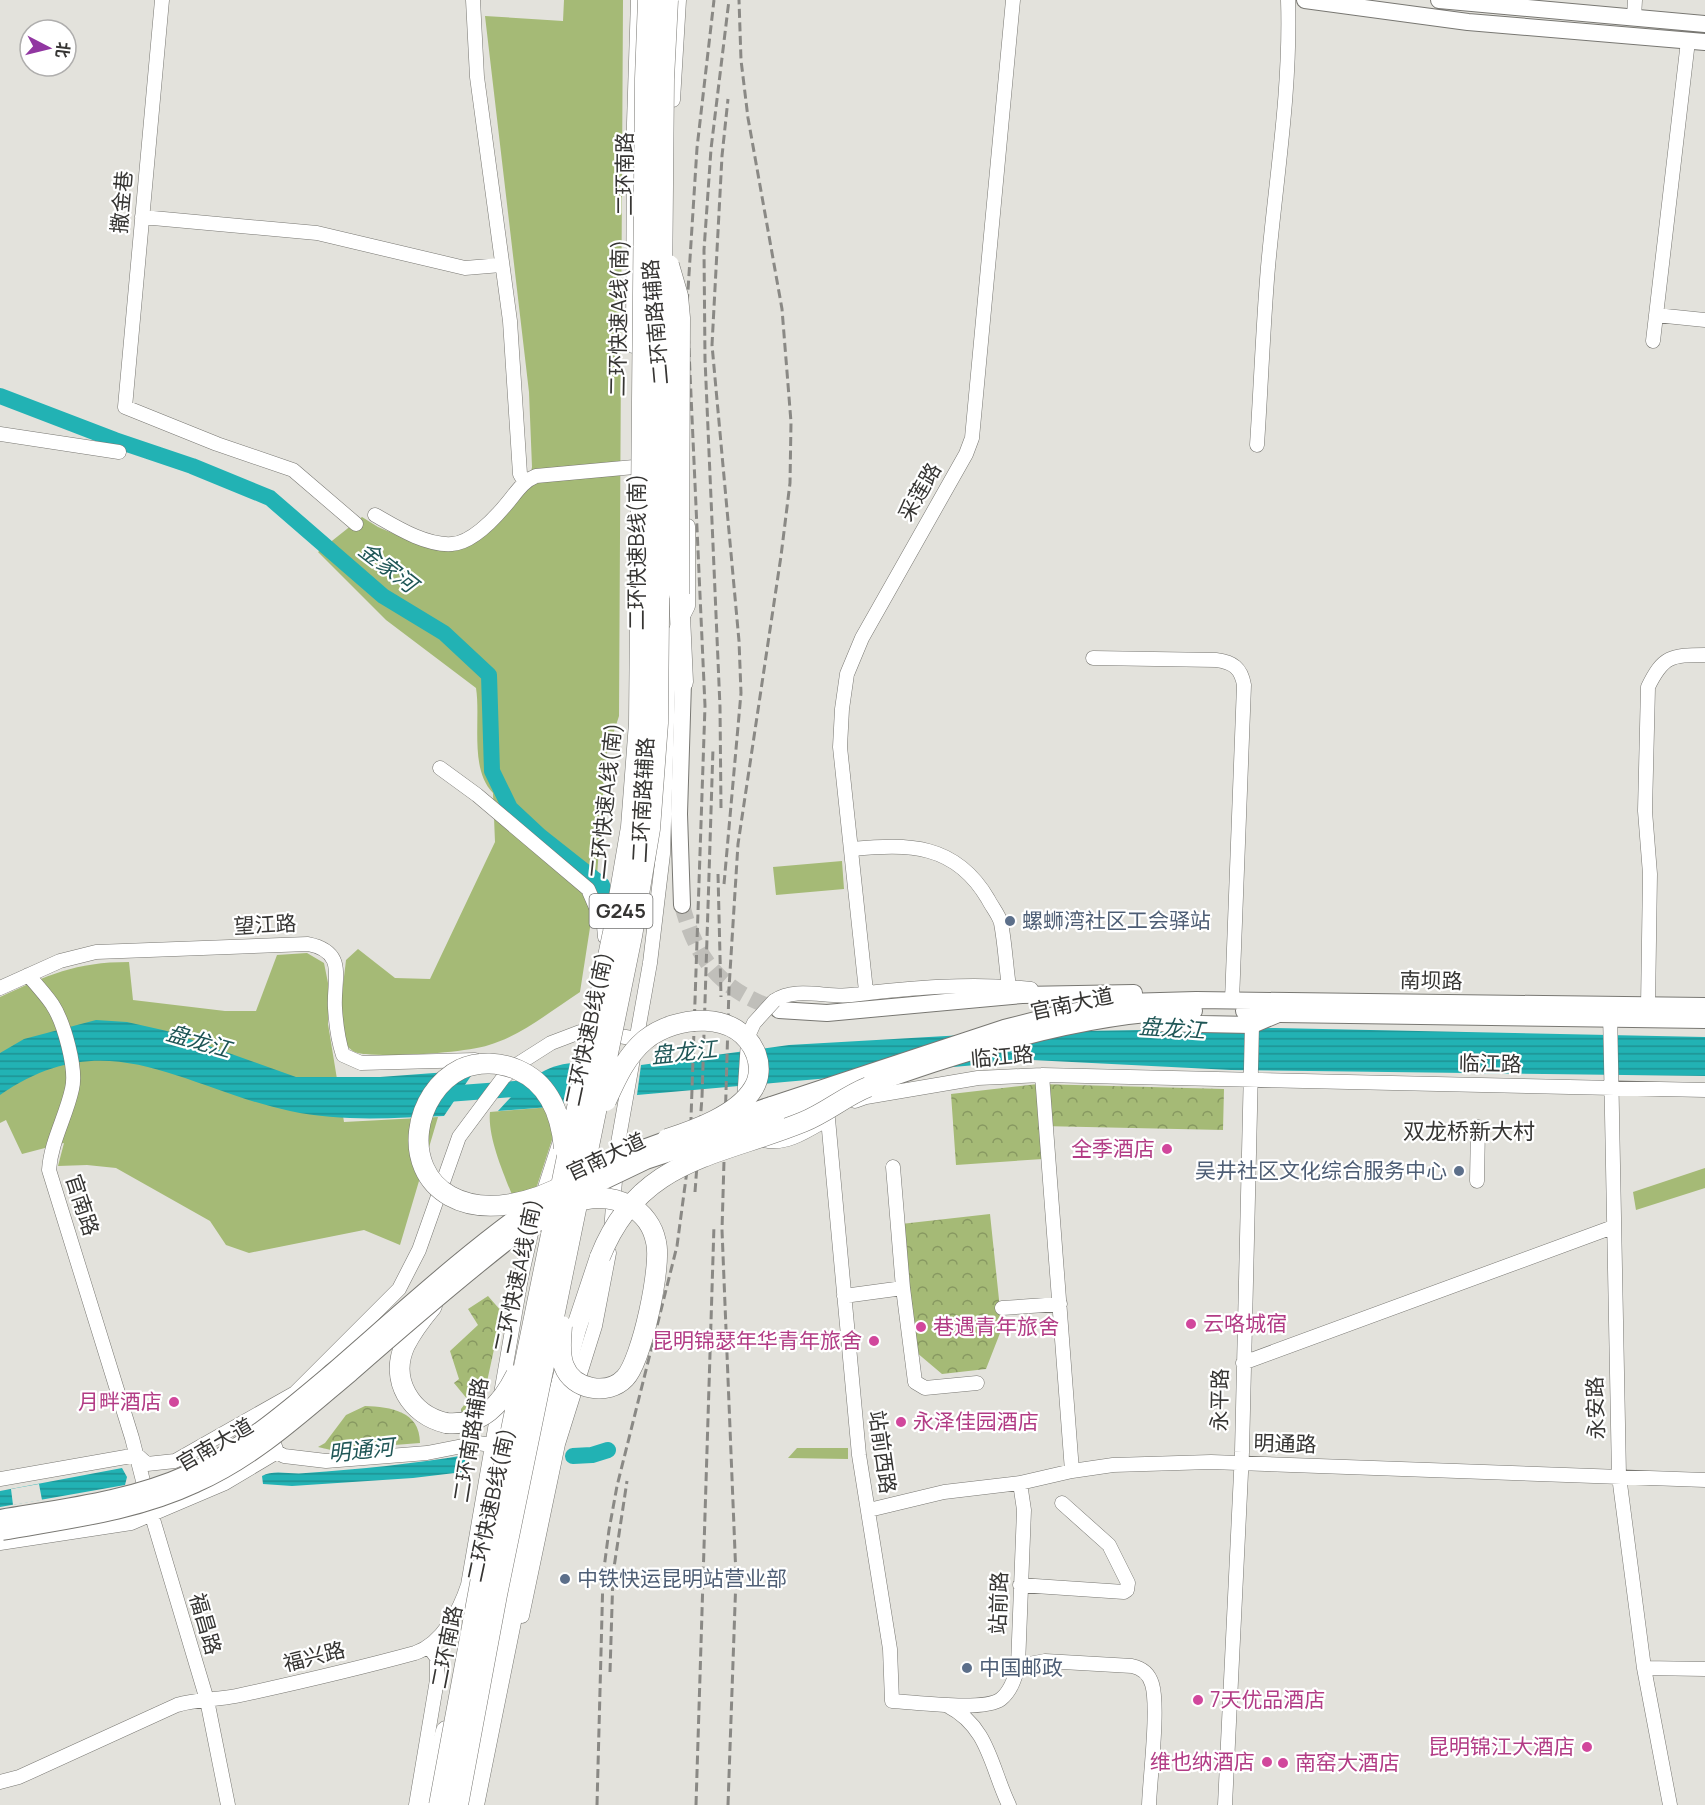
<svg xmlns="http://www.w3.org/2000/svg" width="1705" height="1805" font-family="Manrope,'Noto Sans SC',sans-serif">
	<defs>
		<pattern id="forest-crowns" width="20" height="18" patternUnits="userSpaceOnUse" patternTransform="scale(1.5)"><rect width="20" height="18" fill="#a5ba76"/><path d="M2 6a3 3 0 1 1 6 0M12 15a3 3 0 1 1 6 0" fill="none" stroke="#879861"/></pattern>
		<pattern id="water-rules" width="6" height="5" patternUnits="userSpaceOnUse" patternTransform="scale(1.5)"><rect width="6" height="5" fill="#22b2b4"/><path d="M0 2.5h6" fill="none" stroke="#1e9293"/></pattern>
	</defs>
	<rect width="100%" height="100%" fill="#e3e2dc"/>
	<path fill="#a5ba76" d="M564 0H623L619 716 606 756 596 889 580 992C552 1010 521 1036 489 1045 464 1053 393 1057 366 1054 359 1054 351 1052 347 1045 335 1027 344 981 346 960L358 949 395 978 430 979 495 842 493 793C469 769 481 719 476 688L386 620 318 552 362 517 378 527 418 544 446 551 476 541 528 487 532 467 529 392 485 16 563 21Z
		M842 861 844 889 776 895 773 867Z
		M307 953 324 963 329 988 328 1024 344 1122 438 1117 400 1245 364 1230 249 1253 226 1245 210 1221 116 1168 87 1165 58 1166 64 1143 22 1154 6 1120 0 1123V997C48 975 75 962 129 962L133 1000 225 1011H256L277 955Z
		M563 1106 536 1189 518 1210C508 1183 487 1140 490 1112Z
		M1705 1168V1188L1636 1210 1633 1192Z
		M797 1448H848V1459L788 1458Z"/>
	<path fill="url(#forest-crowns)" d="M1038 1084 1224 1089 1223 1130 1041 1126 1043 1159 956 1165 951 1094Z
		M990 1214 1002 1328 986 1369 942 1374 916 1352 901 1224Z
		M488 1296 502 1312 485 1391 476 1412 462 1415 461 1409 468 1400 454 1383 459 1379 450 1351 478 1325 468 1309Z
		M365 1406C391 1407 420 1411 420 1443L331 1450 318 1447 325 1443 346 1415Z"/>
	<path fill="url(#water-rules)" d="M96 1020 127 1022 167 1031 296 1077H380L475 1070 444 1116C392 1118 341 1122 290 1111 182 1088 108 1020 0 1095V1053L24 1039Z
		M1275 1028 1705 1037V1076L1231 1070 1032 1060 637 1095 641 1065 789 1045 1016 1032Z
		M573 1063 563 1106 498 1111C519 1088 540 1065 573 1063Z
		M466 1455 463 1472 413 1478 292 1486 263 1484 262 1476C274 1469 291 1475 306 1473 360 1469 413 1464 466 1455Z
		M122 1468 127 1477 125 1485 0 1507V1491Z"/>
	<path fill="#e3e2dc" d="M39 1484 42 1500 13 1505 11 1489Z"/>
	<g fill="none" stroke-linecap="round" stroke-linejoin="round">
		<path stroke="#22b2b4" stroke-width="16" d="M0 396 115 440 192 466 270 498 383 596 444 633 489 675 492 771 510 808 540 836 602 885 608 905
			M434 1095 568 1085
			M573 1456 592 1455 608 1450"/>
		<path stroke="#c0bfba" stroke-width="16" stroke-dasharray="16 8" stroke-linecap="butt" d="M682 905C697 962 723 992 779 1010"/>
		<defs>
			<path id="minor" d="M162 0 125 407 217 444 293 470 356 524
				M473 0 477 77 510 321 520 474 524 481
				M1634 17 1635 0
				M673 100 679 0
				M142 217 317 233 465 268 501 265
				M1656 315 1705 320
				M1653 341 1688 41
				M633 346 634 123 638 0
				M0 434 119 452
				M1257 445C1261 386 1263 326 1268 267 1276 178 1291 90 1288 0
				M375 515C396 527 426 546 452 544 471 543 493 520 504 507 515 495 521 482 536 476L634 467
				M1093 658 1216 660C1233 662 1241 668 1244 685L1232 1001
				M440 768 477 795 588 889 604 926 605 937
				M852 849C909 844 955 843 988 899 992 907 999 915 1001 923 1005 944 1006 966 1009 987
				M28 975C36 984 45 994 52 1004 64 1022 77 1069 72 1089 66 1117 51 1141 49 1170L132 1438 152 1516 207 1700 228 1805
				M0 988 60 961 96 952 308 944C348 952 333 979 335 1008 336 1024 338 1040 343 1055L361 1063 475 1060
				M866 991 840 747 842 709 847 674 862 638 966 454 972 438 1013 0
				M774 1001C796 986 826 998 851 995 909 988 972 982 1031 989
				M1648 1006 1650 874 1645 811 1648 687C1663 656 1671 655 1705 655
				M1610 1010 1619 1476 1644 1668 1670 1805
				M1042 1075 1072 1471
				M855 1101 866 1097 978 1078 1042 1075 1705 1090
				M744 1102 748 1041
				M828 1119 859 1455 890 1649 892 1701C915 1702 984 1712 1001 1699 1011 1691 1015 1678 1018 1666L1024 1510 1020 1483
				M764 1140C784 1146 807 1131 824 1121
				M893 1167 903 1288 915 1382 925 1388 977 1383
				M1477 1181 1478 1127
				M541 1200 561 1138
				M611 1231 618 1143 650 963 663 854 669 657 673 636 688 606V526
				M844 1296 903 1288
				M1002 1308 1060 1304
				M1243 1363 1613 1227
				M274 1444 277 1452 284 1456 326 1461 427 1453 478 1443 491 1445
				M0 1479 137 1455 147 1464 175 1461 295 1393 399 1289 419 1250 459 1137 503 1078 518 1064 551 1043 580 1032H596L637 1039
				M869 1510 944 1492 1020 1483 1072 1471 1113 1465 1211 1462 1705 1480
				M0 1543 131 1523 225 1483 277 1452
				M1020 1585 1124 1592 1127 1590 1128 1583 1109 1545 1062 1503
				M522 1616 558 1444 595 1326 609 1253
				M1018 1666 1045 1661 1132 1666C1142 1668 1149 1674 1152 1684 1159 1707 1150 1777 1149 1805
				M1644 1668 1705 1669
				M948 1706C989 1727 991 1768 1009 1805
				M0 1782 19 1777 177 1705C196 1699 216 1700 236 1696 296 1683 356 1669 415 1653 442 1644 460 1610 468 1585L521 1278 534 1220
				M416 1805 437 1680V1658L429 1647
				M1225 1805 1242 1452 1252 1025"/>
			<path id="major" d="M1305 0 1468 22 1705 42
				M1439 0 1705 24
				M682 905 679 814 683 682
				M779 1010 827 1013 1022 995 1134 993
				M1244 1011 1280 1014 1705 1020
				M1151 1023 1252 1025 1276 1015
				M771 1105 1004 1028 1055 1015 1125 1002 1196 1000 1705 1006
				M776 1118C911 1073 1049 1014 1194 1011
				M491 1445 516 1420"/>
			<path id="highway" d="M679 594 683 682
				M432 1306C422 1318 412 1331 405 1345 389 1380 411 1415 446 1423
				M424 1805 446 1731
				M474 1805 553 1414 576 1329 600 1257"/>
		</defs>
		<use href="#minor" stroke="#787772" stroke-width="15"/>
		<use href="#major" stroke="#787772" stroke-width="18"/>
		<use href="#highway" stroke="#787772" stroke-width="21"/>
		<use href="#minor" stroke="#fff" stroke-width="14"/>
		<use href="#major" stroke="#fff" stroke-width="16"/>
		<use href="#highway" stroke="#fff" stroke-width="20"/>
		<path stroke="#8a8985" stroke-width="3" stroke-dasharray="9 4.5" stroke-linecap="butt" d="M721 808 720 707 705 359 704 250 711 149 729 0
			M718 874 721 997
			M724 884 741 693 739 641 712 345 722 156 728 99
			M695 1192 702 1097 713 748
			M610 1672 613 1574 627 1481
			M597 1805 603 1576 609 1530 617 1486 677 1246 690 1148 705 706 687 306 697 148 714 0
			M696 1805 714 1225
			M728 1805 736 1577 722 1230 729 988 738 844 781 556 790 483 791 422 782 309 748 118 741 60 739 0"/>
		<defs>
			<path id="minor-bridge" d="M749 1034 754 1023 774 1001"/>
			<path id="major-bridge" d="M721 1122 771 1105
				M576 1179 627 1154 679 1135
				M573 1196 646 1161 776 1118
				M0 1518C64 1507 129 1500 189 1473 243 1448 288 1409 333 1371 401 1312 469 1249 543 1198
				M2 1532C68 1520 134 1513 196 1484 255 1458 302 1414 351 1373 408 1323 466 1273 526 1227"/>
			<path id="highway-bridge" d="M669 265 678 296 680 318 679 594
				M606 1101C616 1079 626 1056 645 1040 676 1015 738 1009 756 1054 760 1065 760 1078 753 1089 737 1115 695 1130 667 1139
				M564 1148C561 1115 550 1084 518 1070 500 1062 479 1061 461 1069 414 1092 400 1168 450 1196 486 1216 535 1202 568 1183
				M517 1235C548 1212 591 1184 630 1206 643 1213 653 1226 656 1242 662 1265 642 1360 625 1378 608 1396 573 1390 564 1366 559 1354 561 1339 562 1326
				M600 1257C639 1158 717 1157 803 1122 826 1113 845 1096 868 1087
				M446 1423C482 1426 501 1405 516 1375
				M439 1805 484 1562 613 932 631 827 639 723 645 79 648 0
				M458 1805 497 1595 632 936 650 829 658 723 664 79 668 0"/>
		</defs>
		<use href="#minor-bridge" stroke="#787772" stroke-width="15" stroke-linecap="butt"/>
		<use href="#major-bridge" stroke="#787772" stroke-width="18" stroke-linecap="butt"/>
		<use href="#highway-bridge" stroke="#787772" stroke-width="21" stroke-linecap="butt"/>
		<use href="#minor-bridge" stroke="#fff" stroke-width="14"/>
		<use href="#major-bridge" stroke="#fff" stroke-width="16"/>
		<use href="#highway-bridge" stroke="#fff" stroke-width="20"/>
	</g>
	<g fill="#5c6f8a" stroke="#fff" stroke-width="2">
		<circle cx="1010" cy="921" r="6"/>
		<circle cx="1459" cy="1171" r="6"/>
		<circle cx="565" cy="1579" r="6"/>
		<circle cx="967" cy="1668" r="6"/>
	</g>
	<g fill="#d1479c" stroke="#fff" stroke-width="2">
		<circle cx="1167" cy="1149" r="6"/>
		<circle cx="1191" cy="1324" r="6"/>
		<circle cx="921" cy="1327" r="6"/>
		<circle cx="874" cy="1341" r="6"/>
		<circle cx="174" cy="1402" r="6"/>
		<circle cx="901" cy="1422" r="6"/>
		<circle cx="1198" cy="1700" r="6"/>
		<circle cx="1587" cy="1747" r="6"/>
		<circle cx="1267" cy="1762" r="6"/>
		<circle cx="1283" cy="1763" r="6"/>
	</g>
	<g text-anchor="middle" stroke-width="4.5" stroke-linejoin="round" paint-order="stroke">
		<rect fill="#fff" stroke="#727270" stroke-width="1.5" x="589.5" y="894" width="63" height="34" rx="4.5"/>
		<g font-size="20" font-weight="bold" fill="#363533">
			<text x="621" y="918">G245</text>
		</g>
		<g font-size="21" fill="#363533" stroke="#fff">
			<text transform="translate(625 174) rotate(-90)" y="7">二环南路</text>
			<text transform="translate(122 202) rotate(-85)" y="7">撒金巷</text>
			<text transform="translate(619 318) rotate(-89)" y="7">二环快速A线(南)</text>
			<text transform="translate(656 322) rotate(-95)" y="7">二环南路辅路</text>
			<text transform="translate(920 492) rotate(-60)" y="7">采莲路</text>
			<text transform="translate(637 552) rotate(-90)" y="7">二环快速B线(南)</text>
			<text transform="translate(643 800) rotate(-87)" y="7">二环南路辅路</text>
			<text transform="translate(606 801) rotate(-84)" y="7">二环快速A线(南)</text>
			<text transform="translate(265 925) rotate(-3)" y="7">望江路</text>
			<text transform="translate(1431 981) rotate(1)" y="7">南坝路</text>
			<text transform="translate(1072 1004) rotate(-12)" y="7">官南大道</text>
			<text transform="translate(589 1029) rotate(-78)" y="7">二环快速B线(南)</text>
			<text transform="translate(1002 1057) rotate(-5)" y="7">临江路</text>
			<text transform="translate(1490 1064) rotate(1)" y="7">临江路</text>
			<text transform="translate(606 1157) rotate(-25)" y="7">官南大道</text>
			<text transform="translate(82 1205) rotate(72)" y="7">官南路</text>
			<text transform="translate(518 1276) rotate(-78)" y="7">二环快速A线(南)</text>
			<text transform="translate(1220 1400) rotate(-89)" y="7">永平路</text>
			<text transform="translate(1596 1408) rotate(-92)" y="7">永安路</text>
			<text transform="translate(471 1440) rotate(-81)" y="7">二环南路辅路</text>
			<text transform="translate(1285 1444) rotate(2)" y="7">明通路</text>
			<text transform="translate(215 1445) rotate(-30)" y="7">官南大道</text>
			<text transform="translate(882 1452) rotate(82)" y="7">站前西路</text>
			<text transform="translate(491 1505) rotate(-78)" y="7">二环快速B线(南)</text>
			<text transform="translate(999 1603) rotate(-88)" y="7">站前路</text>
			<text transform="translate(205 1624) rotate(74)" y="7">福昌路</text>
			<text transform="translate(447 1647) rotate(-79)" y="7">二环南路</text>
			<text transform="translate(314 1657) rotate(-14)" y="7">福兴路</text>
		</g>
		<g font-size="21" fill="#4e5e75" stroke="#fff" text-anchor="start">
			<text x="1022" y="928">螺蛳湾社区工会驿站</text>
			<text x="1447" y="1178" text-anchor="end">吴井社区文化综合服务中心</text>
			<text x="577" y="1586">中铁快运昆明站营业部</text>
			<text x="979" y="1675">中国邮政</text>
		</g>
		<g font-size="21" fill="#b23c85" stroke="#fff" text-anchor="end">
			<text x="1155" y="1156">全季酒店</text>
			<text x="1203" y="1331" text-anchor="start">云咯城宿</text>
			<text x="933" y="1334" text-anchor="start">巷遇青年旅舍</text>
			<text x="862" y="1348">昆明锦瑟年华青年旅舍</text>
			<text x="162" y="1409">月畔酒店</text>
			<text x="913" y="1429" text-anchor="start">永泽佳园酒店</text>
			<text x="1210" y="1707" text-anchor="start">7天优品酒店</text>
			<text x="1575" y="1754">昆明锦江大酒店</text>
			<text x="1255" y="1769">维也纳酒店</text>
			<text x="1295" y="1770" text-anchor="start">南窑大酒店</text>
		</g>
		<g font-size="22" font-style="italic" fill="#1f5656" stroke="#fff">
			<text transform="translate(388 567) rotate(38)" y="8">金家河</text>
			<text transform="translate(1172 1028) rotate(4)" y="8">盘龙江</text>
			<text transform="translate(199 1041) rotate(16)" y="8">盘龙江</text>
			<text transform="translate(684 1052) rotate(-6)" y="8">盘龙江</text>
			<text transform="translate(361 1450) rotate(-6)" y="8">明通河</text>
		</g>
		<g font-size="22" fill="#363533" stroke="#fff">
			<text x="1469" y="1139">双龙桥新大村</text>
		</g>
	</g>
	<g transform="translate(48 48) rotate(97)"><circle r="28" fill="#ffffff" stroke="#afaead" stroke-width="1.5"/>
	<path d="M0-4.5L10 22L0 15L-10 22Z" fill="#9136a1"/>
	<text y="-9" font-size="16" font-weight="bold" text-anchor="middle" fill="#363533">北</text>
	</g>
</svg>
